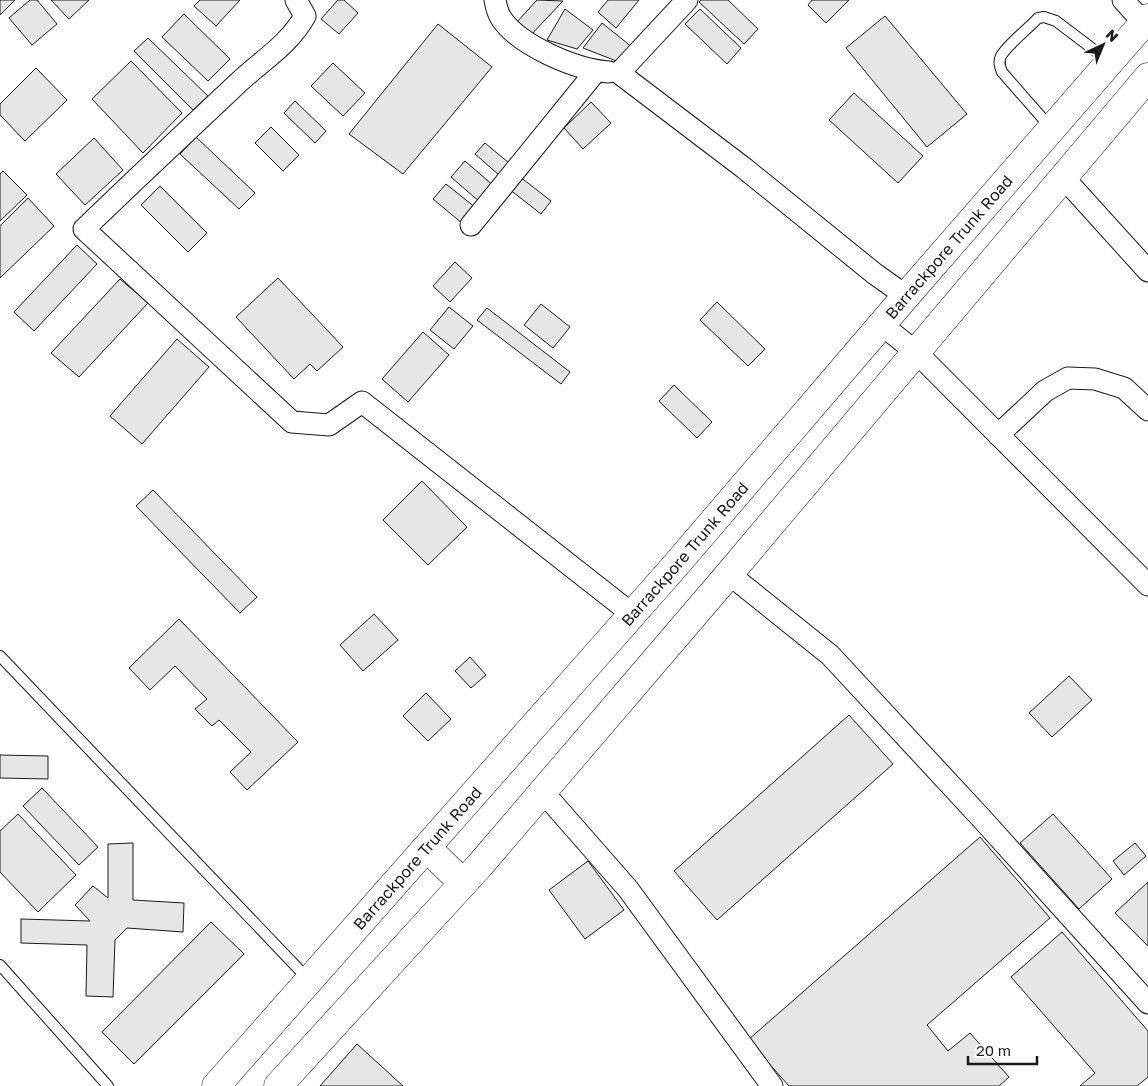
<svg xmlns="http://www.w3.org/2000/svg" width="1148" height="1086" font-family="'Golos Text',sans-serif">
	<rect width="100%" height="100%" fill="#fff"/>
	<path fill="#e6e6e6" stroke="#1a1a1a" d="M0 0H15L0 15Z
		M30 0H37L57 24 32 45 9 18Z
		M51 0H89L69 19Z
		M200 0H240L216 26 194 6Z
		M338 0H344L358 13 339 34 321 19Z
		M537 0 563 1 530 36 516 23Z
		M608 0H639L616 28 598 12Z
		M701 0H728L758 29 744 44 699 2Z
		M812 0H849L826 23 808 5Z
		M565 9 593 30 577 49 547 40Z
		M700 9 741 48 727 64 685 24Z
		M184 14 230 59 208 81 162 37Z
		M885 16 967 114 927 147 846 48Z
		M602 23 632 47 619 62 583 48Z
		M438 24 492 67 403 174 349 134Z
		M148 38 208 96 193 110 134 51Z
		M131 61 182 113 143 153 92 99Z
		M333 63 365 93 343 116 311 86Z
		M36 68 67 100 25 141 0 115V104Z
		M854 93 923 156 898 183 829 120Z
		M295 101 326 131 315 143 284 113Z
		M591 102 611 123 583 149 564 128Z
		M271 127 299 155 283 171 255 143Z
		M196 137 255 193 239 209 180 154Z
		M94 138 123 170 85 205 56 174Z
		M485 143 509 163 499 175 475 154Z
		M465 161 495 187 481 203 451 177Z
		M3 171 27 195 0 221V174Z
		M519 176 551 201 541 214 509 189Z
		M446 184 476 208 463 224 433 199Z
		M160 186 207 233 188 252 141 205Z
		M28 198 54 226 0 278V226Z
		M77 245 97 264 34 331 14 312Z
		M455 262 472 278 450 302 433 286Z
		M278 278 343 347 317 371 310 364 294 379 236 317Z
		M120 279 148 303 79 377 51 353Z
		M717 302 765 349 748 366 700 320Z
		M541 304 570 327 553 348 524 325Z
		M449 307 473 326 454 349 430 330Z
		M487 308 570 372 561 384 477 320Z
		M423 332 449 355 408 402 382 379Z
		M177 339 209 367 142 444 110 416Z
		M674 385 712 422 697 438 659 401Z
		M422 481 467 527 428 565 383 520Z
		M153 490 257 597 240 613 136 506Z
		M374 614 398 640 363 671 340 645Z
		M179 619 298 742 247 790 230 772 251 752 219 720 212 726 195 709 207 699 175 666 150 690 129 668Z
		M470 657 486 675 471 688 455 671Z
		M1069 676 1092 700 1052 737 1029 713Z
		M426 693 451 719 428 741 403 716Z
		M849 715 893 764 717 920 674 871Z
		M0 755 48 756V779L0 778Z
		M42 788 98 847 79 865 23 806Z
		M18 814 76 875 38 912 0 872V831Z
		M1053 814 1112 879 1079 909 1020 843Z
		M980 837 1050 918 927 1025 948 1051 970 1033 1009 1077 999 1086H789L748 1040Z
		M133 843V900L184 903 183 932 127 928 115 940 113 997 86 996 87 945 21 943V919L90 921 75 905 93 886 108 898V844Z
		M1135 843 1146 856 1124 875 1113 861Z
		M588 861 624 910 585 939 549 890Z
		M1148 882V946L1115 913Z
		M211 922 244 954 134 1064 102 1032Z
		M1062 932 1148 1031V1077L1137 1086H1080L1095 1073 1011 977Z
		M357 1044 403 1086H320Z"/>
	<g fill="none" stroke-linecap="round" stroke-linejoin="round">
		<defs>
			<path id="lane" d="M1051 128 1002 72C1000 67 998 62 1001 56 1008 44 1028 29 1038 18L1044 17 1056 21 1110 62
				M0 656 309 980
				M0 965 108 1086"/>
			<path id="street" d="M296 0 305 16C288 46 262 60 238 83 187 131 135 180 84 229L292 422 329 425 362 402 632 614
				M495 0C496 6 498 13 501 18 519 46 577 70 609 72
				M687 0 619 73 744 168 875 274 906 296
				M1123 0 1144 23
				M1063 177 1148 271
				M471 225 596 71
				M882 325 916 352 1148 585
				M998 435 1045 391 1068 378 1095 379 1124 388 1148 410
				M729 574 830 655 983 820 1148 1003
				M543 792 628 889 772 1086"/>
			<g id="primary">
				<path d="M427 848 463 883"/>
				<path id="s1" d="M216 1086 675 566 906 296 1148 18"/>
				<path d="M278 1086 480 865 729 574 1148 77"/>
			</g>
		</defs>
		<use href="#lane" stroke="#1a1a1a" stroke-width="12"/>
		<use href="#street" stroke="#1a1a1a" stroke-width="23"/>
		<use href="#primary" stroke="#1a1a1a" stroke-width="29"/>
		<use href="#lane" stroke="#fff" stroke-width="10"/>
		<use href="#street" stroke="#fff" stroke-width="21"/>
		<use href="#primary" stroke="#fff" stroke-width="28"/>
	</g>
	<g text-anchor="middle" stroke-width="4" stroke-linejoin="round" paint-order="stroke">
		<g font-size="16" fill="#1a1a1a" stroke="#fff">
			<text dy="6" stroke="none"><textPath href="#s1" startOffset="1114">Barrackpore Trunk Road</textPath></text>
			<text dy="6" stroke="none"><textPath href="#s1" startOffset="709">Barrackpore Trunk Road</textPath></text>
			<text dy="6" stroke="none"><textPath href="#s1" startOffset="304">Barrackpore Trunk Road</textPath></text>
		</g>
	</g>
	<g transform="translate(1103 45) rotate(44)" stroke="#ffffff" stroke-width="4" paint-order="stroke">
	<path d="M0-4L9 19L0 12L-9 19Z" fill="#1a1a1a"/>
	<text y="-8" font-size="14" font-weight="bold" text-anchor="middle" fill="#1a1a1a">N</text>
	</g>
	<path d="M968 1056v8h69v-8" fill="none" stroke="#1a1a1a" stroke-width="2.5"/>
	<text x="976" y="1056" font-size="15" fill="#1a1a1a" stroke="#ffffff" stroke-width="4" paint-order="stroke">20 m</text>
</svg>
